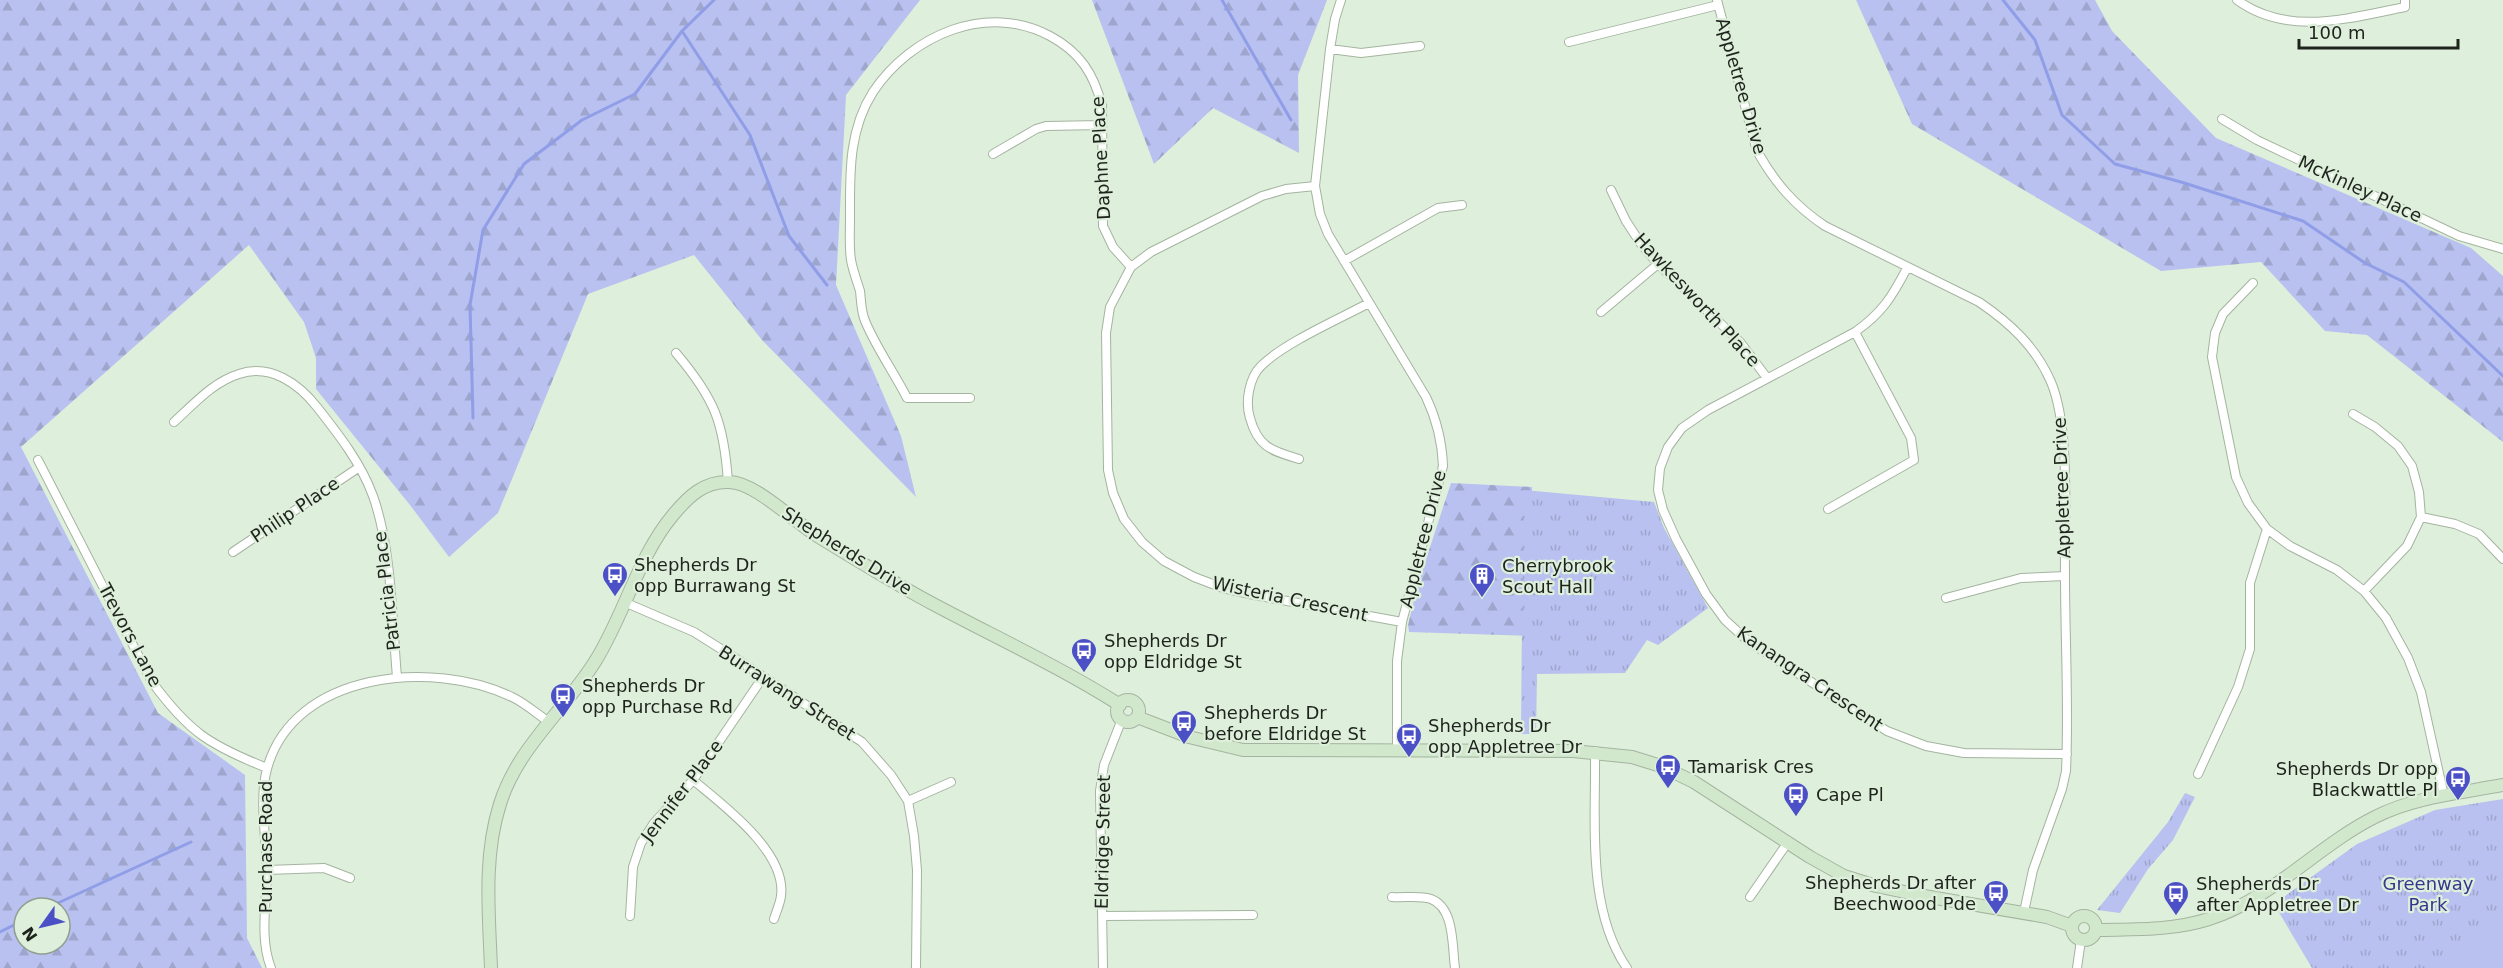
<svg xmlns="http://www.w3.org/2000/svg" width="2503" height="968" font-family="'DejaVu Sans',sans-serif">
	<defs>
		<pattern id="forest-firs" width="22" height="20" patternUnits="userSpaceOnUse" patternTransform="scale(1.5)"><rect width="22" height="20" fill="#b8c1f0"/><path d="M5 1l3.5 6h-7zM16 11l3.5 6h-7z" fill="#9ea6cd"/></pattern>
		<pattern id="park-tufts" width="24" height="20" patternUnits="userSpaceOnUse" patternTransform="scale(1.5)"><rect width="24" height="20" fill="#b8c1f0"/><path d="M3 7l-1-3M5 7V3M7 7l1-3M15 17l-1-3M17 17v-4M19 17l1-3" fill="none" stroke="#9ea6cd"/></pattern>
	</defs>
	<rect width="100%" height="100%" fill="#deefdb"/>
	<path fill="url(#forest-firs)" fill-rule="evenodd" d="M0 0H920L846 95 836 285 901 436 916 497 762 340 694 255 588 294 498 513 449 557 410 505 316 389V358L304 322 249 245 21 447 158 713 245 775 247 938 262 968H0ZM24 908H60V944H24Z
		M1092 0H1327L1298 75 1299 153 1213 108 1154 164Z
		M1856 0H2095L2112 31 2216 138 2471 248 2503 276V442L2367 335 2325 331 2261 262 2161 271 1912 124Z
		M1451 483 1532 487 1531 636 1409 632 1408 625 1418 584Z"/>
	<path fill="url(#park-tufts)" d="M1523 490 1654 502 1664 528 1708 608 1658 645 1647 640 1625 673 1537 674 1536 734H1521Z
		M2185 793 2195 797 2173 840 2148 869 2120 913 2097 910 2168 822Z
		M2503 799V968H2312L2274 904 2357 844 2435 810Z"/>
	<path fill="#b8c1f0" d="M2503 921V968H2442L2441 964Z"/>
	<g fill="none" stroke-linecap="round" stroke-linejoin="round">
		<path stroke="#909de7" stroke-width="3" d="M1222 0 1291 120
			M2003 0 2035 40 2062 115 2115 164 2181 182 2303 221 2365 263 2404 282 2503 376
			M682 31 750 135 789 236 827 285
			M473 418 470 305 483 230 524 164 582 120 635 94 682 31 714 0
			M47 908 191 842
			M0 932 24 920"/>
		<defs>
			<path id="street" d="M1341 0 1335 19 1330 49 1315 186 1320 214 1328 234 1426 397C1437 420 1442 440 1443 466L1402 622 1397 661V751
				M1717 0 1757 151C1775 183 1795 206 1825 226L1979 302C2010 323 2036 347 2051 382 2071 429 2064 522 2065 575 2065 640 2069 706 2066 771L2062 789 2033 870 2024 912
				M2237 0C2288 37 2349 18 2405 7V0
				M1569 42 1718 5
				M1330 49 1361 53 1420 46
				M2222 119 2257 140 2459 236 2503 249
				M993 154 1036 129 1046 126 1102 125
				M1315 186 1286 189 1262 196 1151 252 1131 267 1110 307 1106 333 1108 470 1113 493 1124 519 1142 542 1164 561 1194 577 1223 588 1254 595 1402 622
				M1611 190 1626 221 1641 244 1658 264 1740 342 1767 378
				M1344 261 1438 208 1462 205
				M1907 268C1892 297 1882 313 1855 332L1708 410 1682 428 1668 447 1660 468 1658 490 1663 510 1676 539 1706 594 1725 620 1748 641 1887 731 1926 746 1964 753 2067 754
				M2253 283 2223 314 2215 333 2212 357 2236 477 2248 503 2267 529 2290 546 2337 570 2364 591 2386 618 2408 658 2421 692 2444 796
				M1601 312 1658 264
				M676 353C715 399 724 423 728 482
				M970 398H907C895 374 872 341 864 318 861 309 861 299 860 291 857 281 853 271 851 260 849 247 850 233 850 219 850 175 848 131 873 92 911 35 987 2 1050 36 1080 52 1094 74 1102 106L1103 226 1113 247 1131 267
				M2353 414 2375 427 2398 446 2412 466 2419 492 2421 517 2407 546 2364 591
				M174 422C194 404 213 382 239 374 270 363 299 384 317 407 339 435 361 463 373 496 392 549 392 621 397 677
				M1299 459C1273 451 1258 448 1250 418 1245 402 1249 378 1261 366 1284 343 1339 319 1369 303
				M38 460 152 682C189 732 209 745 267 768
				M1828 509 1914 460 1911 438 1855 332
				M2421 517 2455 524 2479 534 2503 559
				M233 552 358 468
				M1946 598 2021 578 2065 576
				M624 602 694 632 729 654 862 742 891 775 908 801 914 836 917 870 916 968
				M1595 751C1596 821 1586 909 1627 968
				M2198 774 2238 687 2250 649V583L2267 529
				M693 780C723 805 787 852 781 896 780 904 776 912 774 919
				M908 801 951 782
				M267 870 324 868 350 878
				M1392 897C1404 898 1420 895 1431 899 1455 908 1452 947 1455 968
				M1750 897 1788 842
				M630 916 633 867 641 843 654 823 693 780 763 677
				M1102 916 1253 915
				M271 968C259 938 267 900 267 869 266 839 259 797 267 769 293 671 434 659 512 697 525 703 537 714 549 722
				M1103 968 1100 791 1104 765 1122 719
				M2077 968 2081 940"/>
			<path id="secondary" d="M1117 711a11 11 0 1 1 22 0a11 11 0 1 1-22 0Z
				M1137 717 1189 737 1243 750 1573 751 1632 757 1661 766 1694 782 1810 857 1844 876 1876 886 1924 896 2047 917 2072 926
				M2072 928a12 12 0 1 1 24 0a12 12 0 1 1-24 0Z
				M2096 930C2134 929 2171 931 2209 919 2272 899 2317 846 2375 817 2414 797 2461 793 2503 785
				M491 968C489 914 483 857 500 804 517 748 566 709 596 660 625 613 638 557 673 515 688 497 704 481 729 482 755 482 794 522 819 537 857 560 895 584 935 605 997 638 1060 667 1120 705"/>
		</defs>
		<use href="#street" stroke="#a4b4a0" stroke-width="10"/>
		<use href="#secondary" stroke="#a4b4a0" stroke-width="14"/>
		<use href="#street" stroke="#fff" stroke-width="8"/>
		<use href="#secondary" stroke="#d2e8cd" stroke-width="12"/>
	</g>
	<defs>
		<symbol id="bus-pin" viewBox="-11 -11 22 30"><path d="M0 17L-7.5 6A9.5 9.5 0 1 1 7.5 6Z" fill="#4b50c6" stroke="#deefdb"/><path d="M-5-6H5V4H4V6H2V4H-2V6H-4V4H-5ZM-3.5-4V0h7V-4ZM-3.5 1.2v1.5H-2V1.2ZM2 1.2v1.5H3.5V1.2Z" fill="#fff"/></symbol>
		<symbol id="building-pin" viewBox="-11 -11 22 30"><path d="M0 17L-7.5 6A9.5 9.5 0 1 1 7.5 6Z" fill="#4b50c6" stroke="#deefdb"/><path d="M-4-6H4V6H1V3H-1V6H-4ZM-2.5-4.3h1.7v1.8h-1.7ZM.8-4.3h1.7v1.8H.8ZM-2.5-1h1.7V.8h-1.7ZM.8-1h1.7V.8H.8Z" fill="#fff"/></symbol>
	</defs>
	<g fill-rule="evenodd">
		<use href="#bus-pin" x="600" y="560" width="30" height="40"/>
		<use href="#building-pin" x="1467" y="561" width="30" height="40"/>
		<use href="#bus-pin" x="1069" y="636" width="30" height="40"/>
		<use href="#bus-pin" x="548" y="681" width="30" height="40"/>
		<use href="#bus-pin" x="1169" y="708" width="30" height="40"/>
		<use href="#bus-pin" x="1394" y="721" width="30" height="40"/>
		<use href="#bus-pin" x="1653" y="752" width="30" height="40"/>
		<use href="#bus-pin" x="2443" y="764" width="30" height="40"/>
		<use href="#bus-pin" x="1781" y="780" width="30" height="40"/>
		<use href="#bus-pin" x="1981" y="878" width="30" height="40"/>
		<use href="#bus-pin" x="2161" y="879" width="30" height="40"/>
	</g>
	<g text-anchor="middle" stroke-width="4.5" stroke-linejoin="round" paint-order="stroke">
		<g font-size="18" fill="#1e241d" stroke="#deefdb">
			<text transform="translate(1741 86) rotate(74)" y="6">Appletree Drive</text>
			<text transform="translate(1101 158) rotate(-93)" y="6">Daphne Place</text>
			<text transform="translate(2360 189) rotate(25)" y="6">McKinley Place</text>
			<text transform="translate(1697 300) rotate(47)" y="6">Hawkesworth Place</text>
			<text transform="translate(2062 488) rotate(-92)" y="6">Appletree Drive</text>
			<text transform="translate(295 510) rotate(-34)" y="6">Philip Place</text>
			<text transform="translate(1423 539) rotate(-76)" y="6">Appletree Drive</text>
			<text transform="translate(847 551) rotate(32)" y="6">Shepherds Drive</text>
			<text transform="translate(387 591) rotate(-97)" y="6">Patricia Place</text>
			<text transform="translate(1290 599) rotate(12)" y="6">Wisteria Crescent</text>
			<text transform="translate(130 635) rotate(62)" y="6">Trevors Lane</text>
			<text transform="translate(1810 679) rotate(34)" y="6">Kanangra Crescent</text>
			<text transform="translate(787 693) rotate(33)" y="6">Burrawang Street</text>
			<text transform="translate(682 791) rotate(-53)" y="6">Jennifer Place</text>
			<text transform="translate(1103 842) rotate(-89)" y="6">Eldridge Street</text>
			<text transform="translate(266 847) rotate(-90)" y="6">Purchase Road</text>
		</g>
		<g font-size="18" fill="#1e241d" stroke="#deefdb" text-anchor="start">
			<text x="634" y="571">Shepherds Dr<tspan x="634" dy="21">opp Burrawang St</tspan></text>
			<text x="1502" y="572">Cherrybrook<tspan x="1502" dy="21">Scout Hall</tspan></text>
			<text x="1104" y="647">Shepherds Dr<tspan x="1104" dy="21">opp Eldridge St</tspan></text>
			<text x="582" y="692">Shepherds Dr<tspan x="582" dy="21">opp Purchase Rd</tspan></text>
			<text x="1204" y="719">Shepherds Dr<tspan x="1204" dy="21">before Eldridge St</tspan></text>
			<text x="1428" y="732">Shepherds Dr<tspan x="1428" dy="21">opp Appletree Dr</tspan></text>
			<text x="1688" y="773">Tamarisk Cres</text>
			<text x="2438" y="775" text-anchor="end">Shepherds Dr opp<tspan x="2438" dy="21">Blackwattle Pl</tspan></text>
			<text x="1816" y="801">Cape Pl</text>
			<text x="1976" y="889" text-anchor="end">Shepherds Dr after<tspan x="1976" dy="21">Beechwood Pde</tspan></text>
			<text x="2196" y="890">Shepherds Dr<tspan x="2196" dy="21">after Appletree Dr</tspan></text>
		</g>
		<g font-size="18" fill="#34388d" stroke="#deefdb">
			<text x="2428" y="890">Greenway<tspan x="2428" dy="21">Park</tspan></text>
		</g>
	</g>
	<g transform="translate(42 926) rotate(236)"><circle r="28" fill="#deefdb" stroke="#919e8f" stroke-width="1.5"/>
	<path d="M0-4.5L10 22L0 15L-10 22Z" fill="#4b50c6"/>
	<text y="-9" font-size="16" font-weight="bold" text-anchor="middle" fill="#1e241d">N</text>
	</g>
	<path d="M2299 39v9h159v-9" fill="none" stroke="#1e241d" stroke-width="3"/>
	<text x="2308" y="39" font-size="18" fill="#1e241d" stroke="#deefdb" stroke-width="4.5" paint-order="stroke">100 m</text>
</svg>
